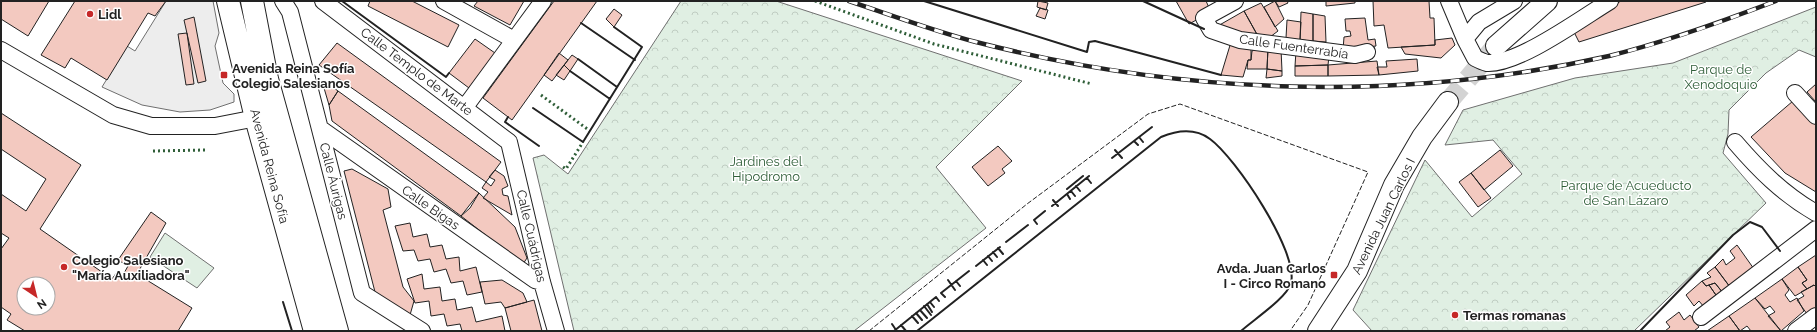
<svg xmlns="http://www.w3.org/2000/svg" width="1817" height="332" font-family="Raleway,sans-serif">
	<defs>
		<pattern id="park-crowns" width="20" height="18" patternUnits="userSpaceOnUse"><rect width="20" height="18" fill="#e0efe3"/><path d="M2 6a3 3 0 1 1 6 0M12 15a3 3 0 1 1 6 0" fill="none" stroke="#c0cdc2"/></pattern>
	</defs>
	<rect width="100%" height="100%" fill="#fff"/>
	<path fill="url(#park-crowns)" stroke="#6f6f6f" d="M681 1H776L1022 81 936 167 986 228 854 331H574L533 158 544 155 568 174Z
		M1816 7V57L1799 50 1766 73 1729 110 1728 134 1723 153 1766 203 1634 331H1372L1353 310 1425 160 1472 217 1522 174 1493 140 1445 145 1463 110 1575 78 1673 63Z"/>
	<path fill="#e0efe3" stroke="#6f6f6f" d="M165 233 214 268 197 288 150 257Z"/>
	<path fill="#ededed" stroke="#6f6f6f" d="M166 1H213L219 33 215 46 223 83 234 94V102L210 110 180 112 142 105 102 87 127 46 135 51Z"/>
	<path fill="#f3c9c0" stroke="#222" fill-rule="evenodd" d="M1 1H49L28 36 1 19Z
		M75 1H166L155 16 148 13 107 80 71 58 65 68 41 55Z
		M370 1H412L459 25 448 47 368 6Z
		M478 1H524L510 25 474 6Z
		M554 1H597L512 120 483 98Z
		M1038 1 1048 3 1046 10 1037 7Z
		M1176 1H1206L1211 12 1189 24Z
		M1275 1H1287L1288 3 1279 7Z
		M1275 1 1284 19 1275 27 1264 7Z
		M1326 1H1355V3L1326 6Z
		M1373 1H1429L1430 18H1434L1435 45 1388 48 1384 25 1374 26Z
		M1621 1H1705L1706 2 1579 42 1572 28Z
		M1261 3 1278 31 1266 40 1259 38 1244 11Z
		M1040 8 1048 10 1045 19 1036 16Z
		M614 9 622 15 614 27 606 19Z
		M1244 11 1259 38 1216 27Z
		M1301 12 1313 14V41L1300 40Z
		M1313 14 1325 16 1326 42 1313 41Z
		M194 17 206 81 198 83 184 20Z
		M1365 18 1368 40 1375 39 1376 46 1343 50 1344 37 1351 36 1350 31H1346L1345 19Z
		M1287 20 1301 22 1300 40 1286 38Z
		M187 33 194 84 186 85 178 34Z
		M1452 38 1455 45 1441 58 1405 54 1401 47 1435 45V40Z
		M475 39 495 53 469 88 449 73Z
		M1231 42 1251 48V60H1248L1243 77 1221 75Z
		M337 43 501 162 486 182 319 65Z
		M1260 47 1268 48 1267 69H1247L1248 60H1251L1252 51Z
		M1268 48 1281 49 1282 71 1267 69Z
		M1296 51 1329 56 1328 65 1295 66Z
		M559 53 568 60 552 81 544 75Z
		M572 55 578 59 570 71 564 65Z
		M1417 59 1418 71 1379 75 1377 67H1387L1386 61Z
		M1377 61 1379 75 1328 76V65Z
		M564 65 570 71 564 80 556 75Z
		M1328 65V76H1295V66Z
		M1267 69 1282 71V76L1266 78Z
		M327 83 338 91 329 105 324 88Z
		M1816 84V102L1807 92Z
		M338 91 479 193 470 208 461 216 332 121 329 105Z
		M1793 101 1816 125V192L1785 173 1751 137Z
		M1 113 81 165 40 229 112 279 117 272 123 275 128 266 118 260 151 212 166 223 137 274 192 308 178 331H25L7 320 11 314 1 307V249L9 238 1 233V194L26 211 46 179 1 149ZM24 284H48V308H24Z
		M998 146 1012 161 1002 169 1005 173 988 186 972 167Z
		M1500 150 1513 166 1484 190 1471 173Z
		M352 169 388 189 391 207 383 210 403 287 414 301 410 315 375 292 344 171Z
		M495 170 504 176 508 186 502 189 503 195 508 196 512 215 483 198 488 192 482 188 486 182 491 186 495 180 489 177Z
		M1471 173 1491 198 1478 207 1459 182Z
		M479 193 515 227 527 258 523 264 461 216Z
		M410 223 413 237 427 234 430 247 442 245 446 259 459 257 460 271 476 267 482 292 467 295 463 281 451 283 446 269 434 272 430 259 418 261 414 250 403 251 395 226Z
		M1737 245 1754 269 1730 287 1715 267 1723 259 1726 265 1735 258 1730 251Z
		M1816 255V287L1814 285 1807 289 1802 283 1807 280 1798 267Z
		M1715 267 1730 287 1723 293 1715 283 1706 286 1702 281 1711 277 1707 273Z
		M1798 267 1807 280 1802 283 1807 289 1795 296 1782 279Z
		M422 274 424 289 440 287 442 301 455 299 457 310 472 307 476 322 502 316 505 331H462L460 324 447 326 444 314 431 316 429 301 415 303 407 279Z
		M1782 279 1789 290 1785 295 1790 302 1797 298 1804 311 1781 331 1768 316 1775 312 1770 306 1765 309 1755 298Z
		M502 280 523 293 527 302 505 308 501 302 485 304 480 282Z
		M1702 281 1706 286 1709 285 1718 298 1704 307 1699 301 1694 306 1686 295Z
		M1715 283 1723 293 1718 298 1709 285Z
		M1814 285 1816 287V308L1807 314 1797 300 1804 296 1801 292Z
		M1755 298 1781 331H1751L1747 326 1740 331 1729 316Z
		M534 300 542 331H511L505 308Z
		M1679 312 1684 320 1690 315 1699 327 1694 331H1665L1670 327 1666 322Z
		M1729 316 1740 331H1707Z"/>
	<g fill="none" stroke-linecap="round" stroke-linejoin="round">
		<path stroke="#d3d3d3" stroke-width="20" stroke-dasharray="20 10" stroke-linecap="butt" d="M1448 102 1496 46"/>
		<defs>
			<path id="minor" d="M283 1 290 12 362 293 422 331
				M323 1 509 142 542 282 556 331
				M444 1 514 40
				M1235 1 1204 18 1211 30 1240 40 1355 55 1367 52
				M1449 1 1465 39
				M1514 1 1479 22 1465 39 1475 58C1479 60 1483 62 1487 63 1518 65 1582 18 1610 1
				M1 50 113 115 151 126H215L256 118
				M1795 93 1816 116
				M465 107 543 1
				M321 129 535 280 542 282
				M1735 142C1759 170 1783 194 1816 213
				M1701 317 1816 229
				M1796 331 1816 316"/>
			<path id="major" d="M1496 46 1547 1
				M1318 331 1357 271 1394 185 1422 137 1448 102"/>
			<path id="highway" d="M228 1 256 118 315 331
				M252 1 267 79 337 331"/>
		</defs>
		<use href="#minor" stroke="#222" stroke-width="18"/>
		<use href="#major" stroke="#222" stroke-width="22"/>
		<use href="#highway" stroke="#222" stroke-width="24"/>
		<use href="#minor" stroke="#fff" stroke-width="16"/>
		<use href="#major" stroke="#fff" stroke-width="20"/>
		<use href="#highway" stroke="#fff" stroke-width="22"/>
		<defs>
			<path id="rail" d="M849 1C891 15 934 31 976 42 1182 95 1401 103 1609 56 1666 42 1721 22 1776 1"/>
		</defs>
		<use href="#rail" stroke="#222" stroke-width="4.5"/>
		<use href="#rail" stroke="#fff" stroke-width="3" stroke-dasharray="9" stroke-linecap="butt"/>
		<path stroke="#2f5e38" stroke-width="3" stroke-dasharray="2 3" stroke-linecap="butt" d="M815 1 934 44 1092 84
			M541 95 590 131
			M153 151 205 150
			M563 167 566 169 583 142"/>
		<path stroke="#222" stroke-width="1" stroke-dasharray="5 2" stroke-linecap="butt" d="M869 331 1027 204 1148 114 1180 104 1368 172 1308 305 1290 331"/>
		<path stroke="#222" stroke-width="2" d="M342 1 446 77 449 73
			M924 1 1087 52 1089 42 1095 41 1221 75
			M1143 1 1204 29
			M581 23 635 60
			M578 59 617 87
			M570 71 610 99
			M533 108 583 142 642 47 614 27
			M508 117 505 122 539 146
			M1139 137 1143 142
			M1134 141 1138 145
			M1115 150 1122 158
			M1112 158 1152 127
			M1087 178 1091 183
			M1076 186 1080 191
			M1067 189 1083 176
			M1071 191 1075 196
			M1067 194 1070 199
			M1053 200 1058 206
			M1052 206 1089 176
			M1037 224 1034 220 1045 211
			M1006 242 1028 225
			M998 248 1003 254
			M993 252 997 257
			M988 256 992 261
			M983 260 987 265
			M976 266 1000 247
			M948 280 955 290
			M956 281 960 286
			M945 297 941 293 969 271
			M283 302 292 331
			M930 302 934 307
			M927 304 932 312
			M924 306 931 315
			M920 310 927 318
			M916 313 922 320
			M912 316 918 323
			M892 324 896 330
			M901 325 906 331
			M894 331 936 297 939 301
			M917 331 1161 137C1178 130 1195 128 1210 139 1235 157 1299 252 1291 283 1287 298 1253 320 1241 331
			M1640 331 1733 235 1750 222 1762 227 1780 251"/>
	</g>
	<g fill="#c62828" stroke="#fff" stroke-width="1.5">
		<circle cx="90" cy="14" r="4"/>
		<rect x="220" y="71" width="8" height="8" rx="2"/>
		<circle cx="64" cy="267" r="4"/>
		<rect x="1330" y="271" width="8" height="8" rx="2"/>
		<circle cx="1455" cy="315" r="4"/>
	</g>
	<g text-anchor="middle" stroke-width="3" stroke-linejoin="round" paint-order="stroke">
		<g font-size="13" font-weight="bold" fill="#222" stroke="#fff" text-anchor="start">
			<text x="98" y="19">Lidl</text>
			<text x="232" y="73">Avenida Reina Sofía<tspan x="232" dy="15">Colegio Salesianos</tspan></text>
			<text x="72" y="265">Colegio Salesiano<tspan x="72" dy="15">"María Auxiliadora"</tspan></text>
			<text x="1326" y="273" text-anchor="end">Avda. Juan Carlos<tspan x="1326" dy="15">I - Circo Romano</tspan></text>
			<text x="1463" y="320">Termas romanas</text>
		</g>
		<g font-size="13" fill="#222" stroke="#fff">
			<text transform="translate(1294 46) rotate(8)" y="5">Calle Fuenterrabía</text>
			<text transform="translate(417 71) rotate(37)" y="5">Calle Templo de Marte</text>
			<text transform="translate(270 166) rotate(75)" y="5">Avenida Reina Sofía</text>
			<text transform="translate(334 181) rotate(76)" y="5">Calle Áurigas</text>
			<text transform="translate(431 207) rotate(35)" y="5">Calle Bigas</text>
			<text transform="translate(1383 216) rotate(-64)" y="5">Avenida Juan Carlos I</text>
			<text transform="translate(532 236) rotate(77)" y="5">Calle Cuádrigas</text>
		</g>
		<g font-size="13" fill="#2f5e38" stroke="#fff">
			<text x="1721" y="74">Parque de<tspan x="1721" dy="15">Xenodoquio</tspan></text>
			<text x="766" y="166">Jardines del<tspan x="766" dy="15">Hipodromo</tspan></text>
			<text x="1626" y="190">Parque de Acueducto<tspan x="1626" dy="15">de San Lázaro</tspan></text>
		</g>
	</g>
	<rect width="1817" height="332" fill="none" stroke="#222222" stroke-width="4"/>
	<g transform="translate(36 296) rotate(145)"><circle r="19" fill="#ffffff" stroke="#a7a7a7"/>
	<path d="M0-3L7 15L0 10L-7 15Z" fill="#c62828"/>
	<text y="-6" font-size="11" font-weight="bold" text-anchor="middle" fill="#222222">N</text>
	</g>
</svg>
